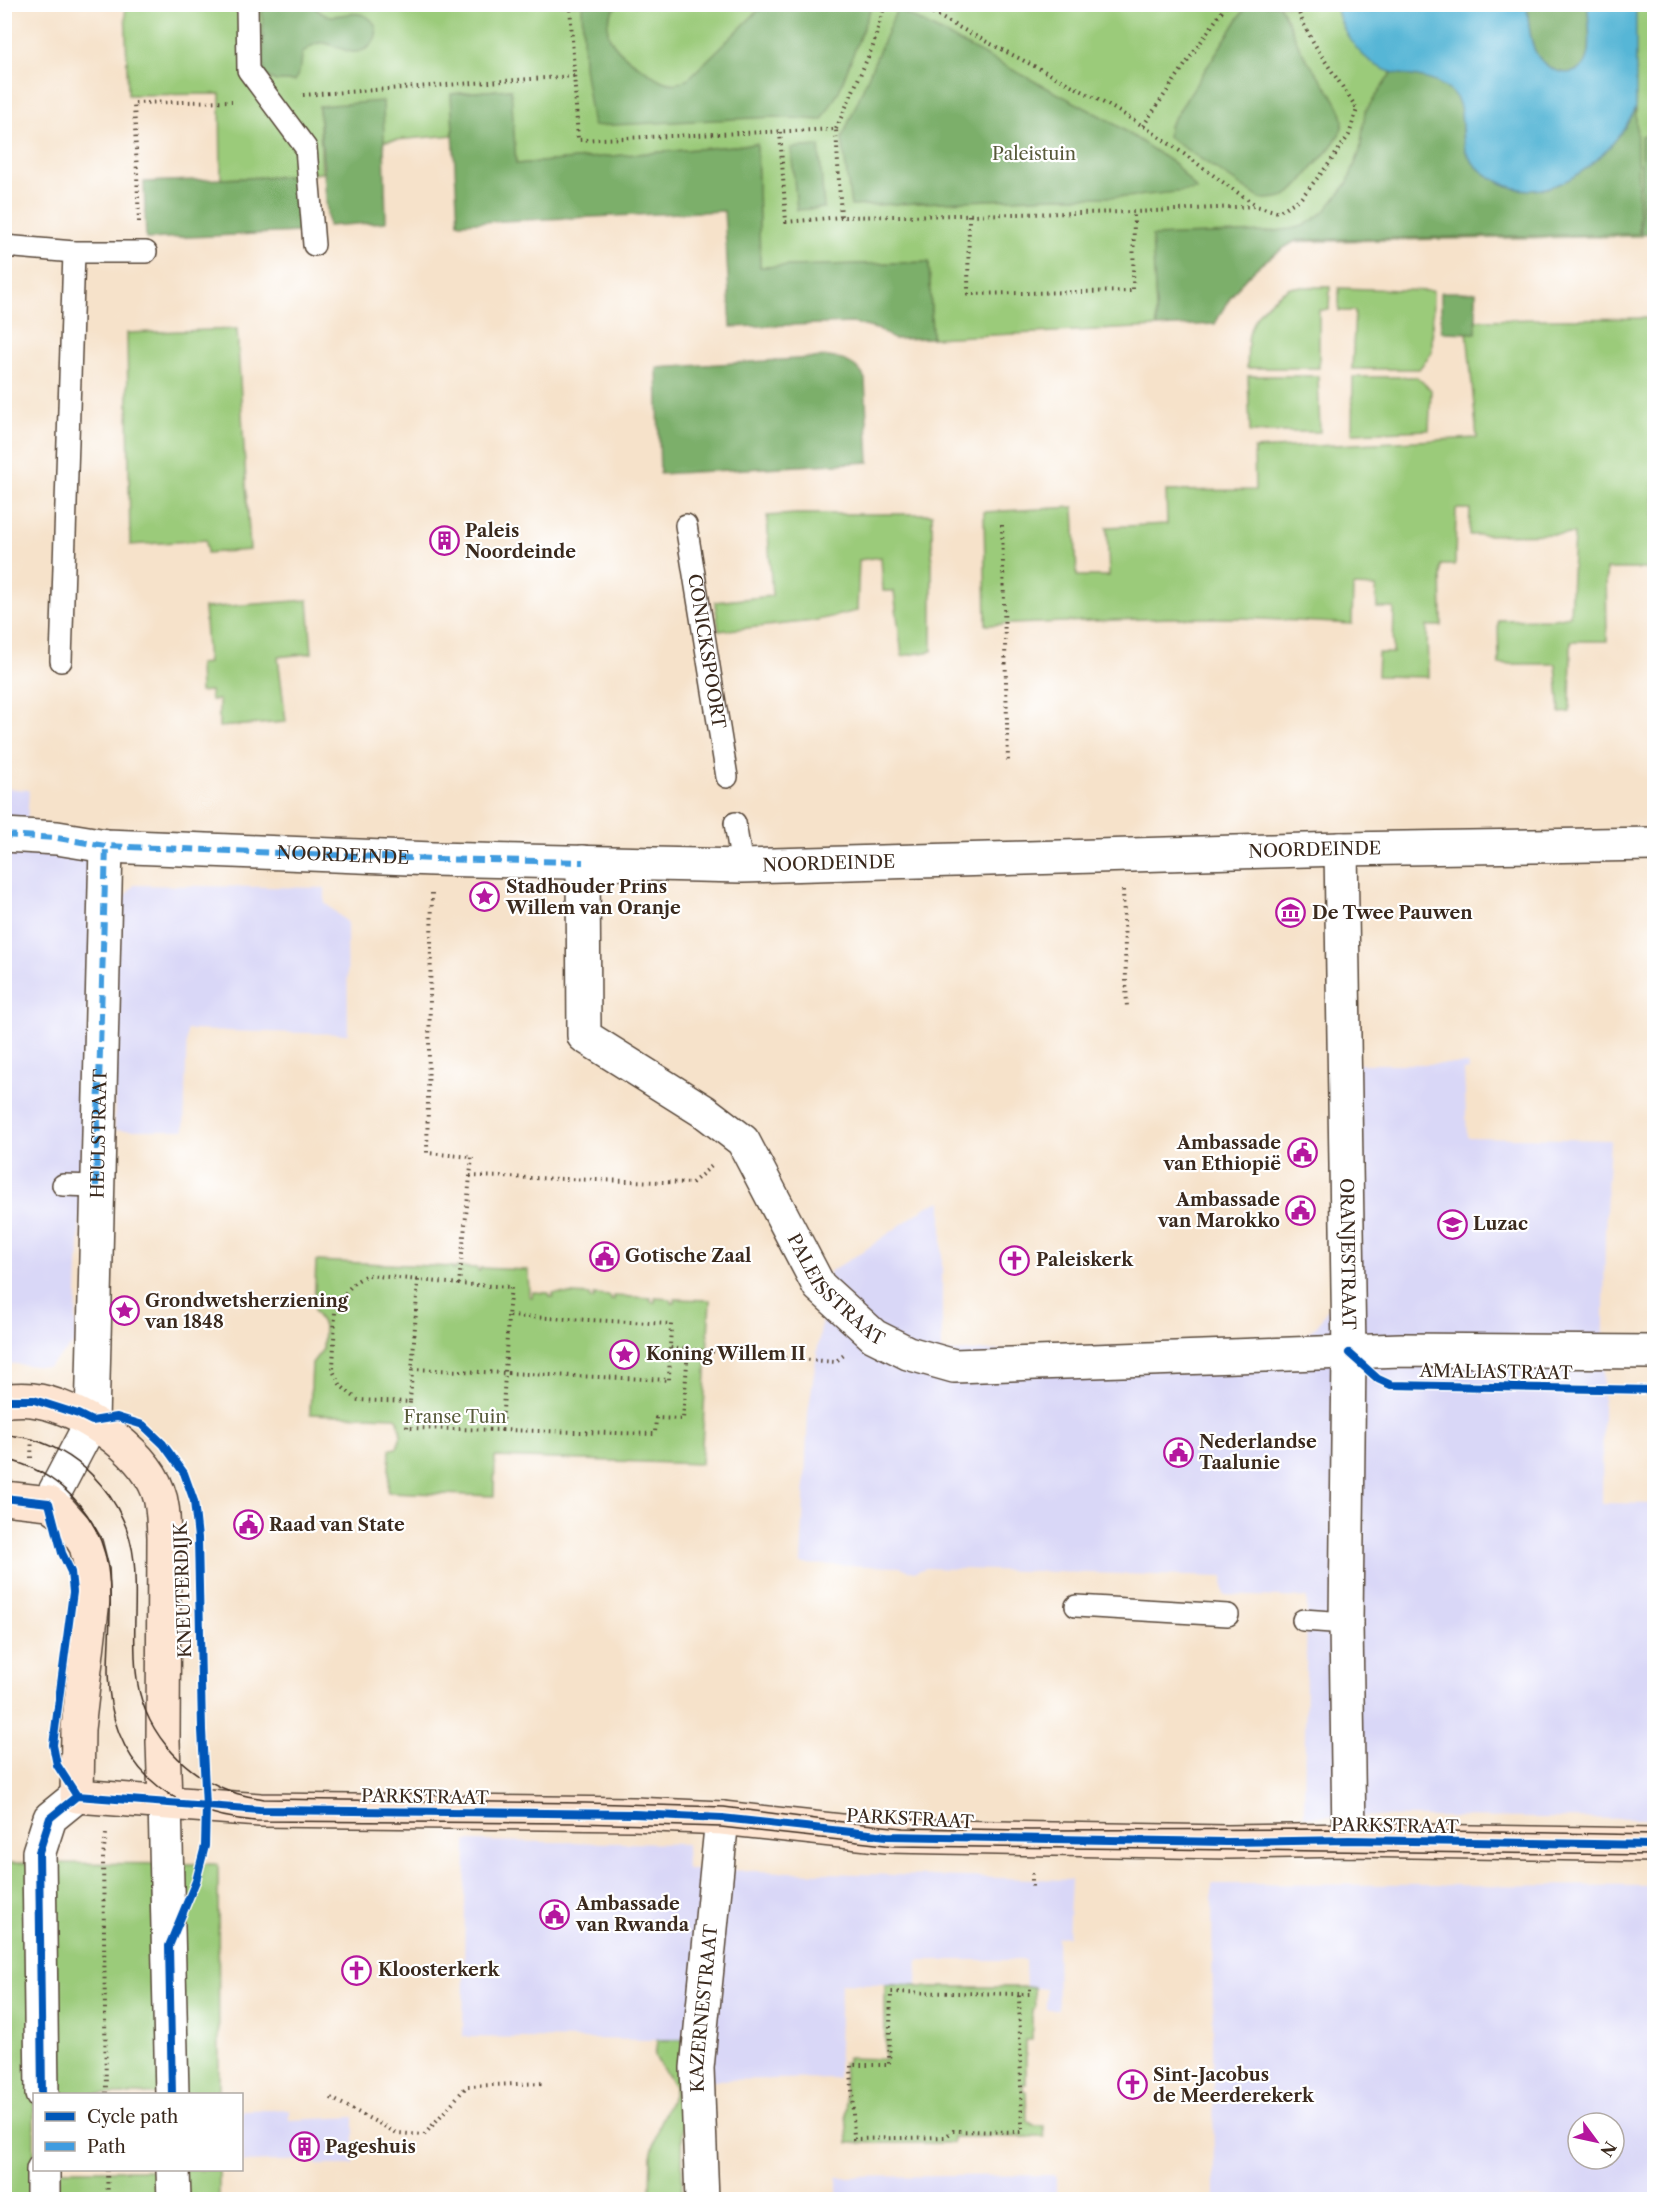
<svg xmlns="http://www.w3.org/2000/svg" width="1659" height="2204" font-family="'Libre Caslon Text',serif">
	<rect width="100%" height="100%" fill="#fff"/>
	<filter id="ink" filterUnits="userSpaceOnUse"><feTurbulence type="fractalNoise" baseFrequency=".0167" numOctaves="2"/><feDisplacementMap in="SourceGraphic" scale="12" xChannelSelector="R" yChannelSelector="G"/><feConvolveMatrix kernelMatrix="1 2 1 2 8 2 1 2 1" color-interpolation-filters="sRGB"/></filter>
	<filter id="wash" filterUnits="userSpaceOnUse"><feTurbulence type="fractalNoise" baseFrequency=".008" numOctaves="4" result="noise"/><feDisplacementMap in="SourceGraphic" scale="24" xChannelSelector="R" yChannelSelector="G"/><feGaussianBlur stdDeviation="1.35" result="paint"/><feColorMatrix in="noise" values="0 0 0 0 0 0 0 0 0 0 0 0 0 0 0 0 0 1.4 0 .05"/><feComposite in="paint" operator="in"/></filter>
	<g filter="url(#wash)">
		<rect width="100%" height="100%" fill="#f6e2ca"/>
		<path fill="#d9d7f7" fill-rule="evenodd" d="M4 788 29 790 26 839 95 846 75 1343 48 1367 5 1363Z
			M134 885 325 888V903L347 922 348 1034 187 1030 184 1130H115L113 913Z
			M1336 1064H1468L1469 1070 1464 1071 1467 1137 1610 1140 1605 1230 1602 1503 1654 1504V1819L1304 1816 1307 1598 1224 1595 1223 1577 926 1568 914 1572 900 1567 801 1564 808 1414 829 1272 862 1252 928 1206 942 1201V1352L1296 1342 1318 1325 1331 1303 1336 1275Z
			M466 1841 686 1844 687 1869 1071 1880 1068 1936 1057 1937 1058 2009H1046V1988H1026L1025 1960H918L917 1985 841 1983 838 2078 710 2080 711 2041 463 2037Z
			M1212 1884 1654 1886V2199H1214ZM1578 2123H1614V2159H1578Z
			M289 2109V2120L354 2117V2165H316V2160L242 2162V2110Z
			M1056 2175V2199H837V2177Z"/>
		<path fill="#9bcb7a" stroke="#6b7a4c" stroke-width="1.5" d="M125 5H1654V135L1641 136V236L1153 244 1157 327 932 338 929 262 760 267 757 144 516 164 510 89 452 94 453 135 384 141 319 106 322 173 289 176 221 179 220 94 128 95Z
			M1290 287H1330L1329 310H1319V368H1247C1248 357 1247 344 1249 334 1253 312 1273 298 1290 287Z
			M1339 288 1433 291 1432 352 1419 369H1352L1355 311H1339Z
			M1654 318V569H1606L1607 641H1571L1570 712 1560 713 1556 664H1499L1498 620 1555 619 1570 616 1574 534 1469 535 1470 509H1456L1455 565H1441L1442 626H1427L1428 677 1377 676 1378 653H1393L1394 608H1377L1376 587 1353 586 1352 624 1242 618H1170L986 625 984 512 1074 507 1077 576H1109L1107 527 1167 524 1166 491 1255 490 1254 449 1477 438 1466 320Z
			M237 329 250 550 207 553 206 540 130 545 127 333Z
			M1248 376H1318L1320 432H1250Z
			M1353 377H1417L1431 390 1429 430 1352 433Z
			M796 514H932V651L902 656 894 591H883L881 557 859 560 857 611 813 621 719 631 715 602 772 596 767 516Z
			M308 600 312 653 278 657 286 722 219 727V700H211L210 691 200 692 199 664 208 663 204 608Z
			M316 1261 453 1267V1270H455L456 1267 477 1268 478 1271H480V1268L528 1270 529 1296 532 1297 533 1292 549 1293 550 1297H553V1293L590 1295V1299H594V1295L610 1296 611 1300H614V1296L651 1298V1302H655V1298L671 1299 672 1303H675V1299L710 1300 701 1464 495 1457 494 1496 388 1492 390 1449 397 1448 401 1435 398 1419 395 1417 310 1414 312 1363 323 1349 324 1326 314 1311Z
			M9 1863 218 1864 219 2094H34V2170H219V2199L5 2200 4 1903Z
			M885 1985H917L918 1987H1034L1035 2009 1032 2010V2040H1026V2084H1023V2091L1026 2092 1027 2121 1036 2126H1044V2137H953V2143H848L843 2063H847V2058L885 2059Z
			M657 2040H683L682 2199 652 2200 650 2190 651 2156 659 2124 674 2093V2086L655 2057Z"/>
		<path fill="#7caf6a" stroke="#5c6c44" stroke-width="1.5" d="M262 5H313C331 29 349 4 369 18 387 32 369 57 348 51 326 44 321 35 302 54L301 66 295 81H276L265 76 264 70Z
			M582 5H618C591 33 622 56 645 70 652 75 660 82 669 83 678 85 684 81 691 76L764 5H869L870 10 839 91 822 120 775 117 593 126 584 67Z
			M1247 5H1279C1288 19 1293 35 1301 50 1311 69 1343 102 1343 122 1343 137 1319 160 1310 171 1292 193 1291 199 1261 199L1168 137 1169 126Z
			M1527 5H1588C1588 20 1591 37 1589 52 1584 84 1546 75 1535 51 1529 37 1528 19 1527 5Z
			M897 9 1110 121 1175 164 1197 190 1126 197H1055L851 206 842 138Z
			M1392 72C1414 76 1453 78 1460 105 1463 115 1461 128 1462 138L1547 188C1586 172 1618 146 1636 108L1639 234 1297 240C1256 264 1237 281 1215 324L1157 327 1152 236 1266 232 1291 229 1303 226 1313 220 1325 211 1347 184 1360 151 1365 112Z
			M511 89 516 164 757 144 760 267 929 262 932 338 893 339 880 330 853 323 731 327 724 211 458 223 451 94Z
			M383 101 386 222 328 226 319 106Z
			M1654 135V233L1641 234V136Z
			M819 146 824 208 797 210 791 148Z
			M296 176 298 232 146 239 144 182Z
			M1441 292H1476V333L1441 332Z
			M828 357C844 359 858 364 865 379L869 462 660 474 657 368Z"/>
		<path fill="#57b6d6" stroke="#49707a" stroke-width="1.5" d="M1336 5H1527C1528 19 1529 37 1535 51 1546 75 1584 84 1589 52 1591 37 1588 20 1588 5H1636V108C1614 154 1553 211 1499 182 1487 176 1475 167 1468 156 1456 136 1469 108 1451 92 1432 75 1413 78 1391 72 1362 63 1341 33 1336 5Z"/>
	</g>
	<g filter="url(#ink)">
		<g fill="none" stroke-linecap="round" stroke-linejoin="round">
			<defs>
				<g id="lane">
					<path d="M247 4 248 70 306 148 314 245"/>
					<path d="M4 246 74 252H146"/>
					<path id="s1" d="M686 525 727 777"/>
					<path d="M61 661 74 252"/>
					<path d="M735 823 742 866"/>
					<path d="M63 1185 96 1186"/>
					<path d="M1076 1606 1228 1615"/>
					<path d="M1303 1620 1346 1623"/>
				</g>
				<g id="street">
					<path id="s2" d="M4 835 57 838 106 846 433 859 742 866 1341 849 1654 844"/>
					<path id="s3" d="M1341 849 1349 1353 1346 1623 1349 1840"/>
					<path id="s4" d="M583 862 584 1036 705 1112 743 1141 819 1286 874 1336 908 1353 954 1366 1401 1350 1654 1352"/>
					<path id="s5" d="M49 1503 92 1421 106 846"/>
					<path d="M165 1802 172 2094"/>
					<path d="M42 2094 39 1852 50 1818 77 1796"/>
					<path d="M43 2170V2200"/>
					<path d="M173 2170 174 2200"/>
					<path id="s6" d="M702 2200 697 2068 722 1818"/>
				</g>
				<path id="secondary" d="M4 1400C14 1400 23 1399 32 1400 77 1405 143 1449 158 1491 164 1506 163 1522 164 1537L163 1742 165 1802
					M4 1498 49 1503 60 1511 75 1528 86 1546 92 1570 93 1600 78 1729 77 1796 260 1810 634 1814 722 1818 887 1836 1227 1842 1349 1840 1654 1845"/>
			</defs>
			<use href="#lane" stroke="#574638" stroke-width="24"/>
			<use href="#street" stroke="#574638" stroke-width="36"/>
			<use href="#secondary" stroke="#574638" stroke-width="36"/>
			<path stroke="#574638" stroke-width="4" stroke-dasharray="1.5 4.5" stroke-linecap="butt" d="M570 4 578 140 836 129 841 217 1134 212 1256 206 1278 212 1301 198 1328 165 1349 135 1357 109C1338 78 1306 39 1296 4
				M917 4C991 47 1071 81 1143 126 1182 151 1218 180 1256 205
				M303 95 574 76
				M1143 126 1227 4
				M836 129 873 46 885 4
				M780 132 786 222 841 217
				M969 215 968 294 1133 291 1134 212
				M139 222 134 103 232 101
				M1002 525 1008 761
				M1123 890 1127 1009
				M432 893 427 1153 472 1157 459 1284 511 1287 508 1316 671 1324 670 1348 835 1362 844 1355
				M470 1176 692 1183 714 1164
				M418 1280 410 1402 358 1400 341 1386 333 1371 335 1312C340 1298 353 1280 368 1275L459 1284
				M508 1316 502 1430 655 1434 656 1418 683 1419 688 1349
				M412 1369 669 1380 670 1348
				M410 1402 407 1428 502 1430
				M31 1458 32 1435
				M106 1834 103 1857 106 2094
				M1032 1873V1888
				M1019 1994 891 1992 889 2065H851L854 2139 945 2137 953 2131 1022 2132 1019 1994H1030V1988
				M331 2098 397 2133 424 2135 467 2086 545 2083
				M107 2170 108 2200"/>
			<use href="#lane" stroke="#fff" stroke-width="21"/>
			<use href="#street" stroke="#fff" stroke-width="33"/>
			<use href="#secondary" stroke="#fde4d1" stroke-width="33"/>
			<path stroke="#3b2a1e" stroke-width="1.5" d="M4 1434C13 1436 23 1437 31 1439 87 1455 128 1505 134 1561 138 1598 132 1635 136 1671 141 1728 180 1773 233 1792 242 1796 254 1797 264 1799L586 1803 724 1807 824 1820 903 1828 1031 1830 1348 1829 1654 1835
				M4 1459C57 1470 100 1514 108 1568 113 1602 108 1638 108 1673 110 1765 167 1813 255 1821L576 1823 721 1827 894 1846 1654 1855"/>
			<g stroke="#3f9ce0" stroke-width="6" stroke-dasharray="12 6" stroke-linecap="butt">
				<path id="s7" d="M4 835 57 838 106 846 433 859 583 862"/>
				<path d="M96 1186 106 846"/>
			</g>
			<defs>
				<path id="cycleway" d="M1349 1353 1378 1379 1391 1385 1654 1390
					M4 1400H34L78 1414 92 1421 117 1417 143 1425 163 1444 184 1473 194 1501 198 1538 202 1730 206 1806 205 1846 196 1881 169 1946 172 2094
					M4 1498 49 1503 62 1553 71 1572 73 1592 53 1745 57 1765 77 1796
					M77 1796 260 1810 634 1814 722 1818 887 1836 1227 1842 1349 1840 1654 1845
					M42 2094 39 1852 50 1818 77 1796"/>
			</defs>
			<use href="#cycleway" stroke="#fff" stroke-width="11"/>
			<use href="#cycleway" stroke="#0057b8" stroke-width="8"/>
		</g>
	</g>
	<defs>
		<symbol id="building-ring" viewBox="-11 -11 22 22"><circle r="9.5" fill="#fff" stroke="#b5179e" stroke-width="1.5"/><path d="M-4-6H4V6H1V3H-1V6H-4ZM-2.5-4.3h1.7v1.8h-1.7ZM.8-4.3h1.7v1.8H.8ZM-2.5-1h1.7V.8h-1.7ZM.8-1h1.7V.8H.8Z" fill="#b5179e"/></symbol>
		<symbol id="sight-ring" viewBox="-11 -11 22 22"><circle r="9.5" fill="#fff" stroke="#b5179e" stroke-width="1.5"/><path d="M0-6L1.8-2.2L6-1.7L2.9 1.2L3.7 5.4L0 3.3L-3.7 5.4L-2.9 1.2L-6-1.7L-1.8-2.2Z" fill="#b5179e"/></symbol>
		<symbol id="museum-ring" viewBox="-11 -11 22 22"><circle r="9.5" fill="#fff" stroke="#b5179e" stroke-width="1.5"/><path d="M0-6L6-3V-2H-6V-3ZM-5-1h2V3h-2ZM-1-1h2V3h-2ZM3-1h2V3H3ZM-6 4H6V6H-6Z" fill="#b5179e"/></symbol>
		<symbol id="civic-ring" viewBox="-11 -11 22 22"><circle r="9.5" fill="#fff" stroke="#b5179e" stroke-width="1.5"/><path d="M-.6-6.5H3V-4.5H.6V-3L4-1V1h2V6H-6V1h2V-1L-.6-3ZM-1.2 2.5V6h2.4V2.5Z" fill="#b5179e"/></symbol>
		<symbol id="university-ring" viewBox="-11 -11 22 22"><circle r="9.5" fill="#fff" stroke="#b5179e" stroke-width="1.5"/><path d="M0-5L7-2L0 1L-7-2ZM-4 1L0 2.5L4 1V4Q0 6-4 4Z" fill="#b5179e"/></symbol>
		<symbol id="church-ring" viewBox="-11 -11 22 22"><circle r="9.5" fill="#fff" stroke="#b5179e" stroke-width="1.5"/><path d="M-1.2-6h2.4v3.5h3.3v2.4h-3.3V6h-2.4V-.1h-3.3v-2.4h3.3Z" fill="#b5179e"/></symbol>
	</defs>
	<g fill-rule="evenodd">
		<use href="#building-ring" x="428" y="524" width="33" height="33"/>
		<use href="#sight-ring" x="468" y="880" width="33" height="33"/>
		<use href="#museum-ring" x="1274" y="896" width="33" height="33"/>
		<use href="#civic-ring" x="1286" y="1136" width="33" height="33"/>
		<use href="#civic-ring" x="1284" y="1194" width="33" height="33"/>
		<use href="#university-ring" x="1436" y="1208" width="33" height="33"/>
		<use href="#civic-ring" x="588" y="1240" width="33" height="33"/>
		<use href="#church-ring" x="998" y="1244" width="33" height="33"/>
		<use href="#sight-ring" x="108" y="1294" width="33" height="33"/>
		<use href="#sight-ring" x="608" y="1338" width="33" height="33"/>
		<use href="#civic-ring" x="1162" y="1436" width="33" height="33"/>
		<use href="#civic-ring" x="232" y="1508" width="33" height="33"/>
		<use href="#civic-ring" x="538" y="1898" width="33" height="33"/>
		<use href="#church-ring" x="340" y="1954" width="33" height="33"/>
		<use href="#church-ring" x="1116" y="2068" width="33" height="33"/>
		<use href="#building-ring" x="288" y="2130" width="33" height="33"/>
	</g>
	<g text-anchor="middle" stroke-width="4.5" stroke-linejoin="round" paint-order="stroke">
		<g font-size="18" fill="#585a3a" stroke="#fff">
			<text x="1034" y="160">Paleistuin</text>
			<text x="455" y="1423">Franse Tuin</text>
		</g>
		<g font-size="18" font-weight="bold" fill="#3b2a1e" stroke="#fff" text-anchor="start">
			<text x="465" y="537">Paleis<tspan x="465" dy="21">Noordeinde</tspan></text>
			<text x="506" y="893">Stadhouder Prins<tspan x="506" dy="21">Willem van Oranje</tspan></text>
			<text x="1312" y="919">De Twee Pauwen</text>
			<text x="1281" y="1149" text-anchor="end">Ambassade<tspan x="1281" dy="21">van Ethiopië</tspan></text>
			<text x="1280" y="1206" text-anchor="end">Ambassade<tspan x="1280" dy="21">van Marokko</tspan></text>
			<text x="1473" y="1230">Luzac</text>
			<text x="625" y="1262">Gotische Zaal</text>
			<text x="1036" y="1266">Paleiskerk</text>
			<text x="145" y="1307">Grondwetsherziening<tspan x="145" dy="21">van 1848</tspan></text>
			<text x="646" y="1360">Koning Willem II</text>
			<text x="1199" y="1448">Nederlandse<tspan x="1199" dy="21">Taalunie</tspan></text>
			<text x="269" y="1531">Raad van State</text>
			<text x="576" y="1910">Ambassade<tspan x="576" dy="21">van Rwanda</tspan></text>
			<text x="378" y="1976">Kloosterkerk</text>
			<text x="1153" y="2081">Sint-Jacobus<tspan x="1153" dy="21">de Meerderekerk</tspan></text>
			<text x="325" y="2153">Pageshuis</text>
		</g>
		<g font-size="18" fill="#3b2a1e" stroke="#fff">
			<text dy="6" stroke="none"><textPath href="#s1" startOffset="128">CONICKSPOORT</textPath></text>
			<text dy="6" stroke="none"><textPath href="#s2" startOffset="1312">NOORDEINDE</textPath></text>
			<text dy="6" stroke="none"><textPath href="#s7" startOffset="340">NOORDEINDE</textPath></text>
			<text dy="6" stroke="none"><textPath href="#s2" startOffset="826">NOORDEINDE</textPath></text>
			<text dy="6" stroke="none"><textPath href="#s5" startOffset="380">HEULSTRAAT</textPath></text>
			<text dy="6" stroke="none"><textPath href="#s3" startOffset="405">ORANJESTRAAT</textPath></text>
			<text dy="6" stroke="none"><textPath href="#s4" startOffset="542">PALEISSTRAAT</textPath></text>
			<text transform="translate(1496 1372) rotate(1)" y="6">AMALIASTRAAT</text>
			<text transform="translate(183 1590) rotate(-92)" y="6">KNEUTERDIJK</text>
			<text transform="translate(425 1797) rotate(1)" y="6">PARKSTRAAT</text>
			<text transform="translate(910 1819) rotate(3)" y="6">PARKSTRAAT</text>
			<text transform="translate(1395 1826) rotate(1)" y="6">PARKSTRAAT</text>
			<text dy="6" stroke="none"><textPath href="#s6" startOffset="192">KAZERNESTRAAT</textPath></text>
		</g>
	</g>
	<rect width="1659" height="2204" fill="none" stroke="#fff" stroke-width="24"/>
	<rect x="33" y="2093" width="210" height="78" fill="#ffffff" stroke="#b1aaa5" stroke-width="1.5"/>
	<rect x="45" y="2112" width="30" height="9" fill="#0057b8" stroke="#b1aaa5" stroke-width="1.5"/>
	<text x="87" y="2123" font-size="18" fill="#3b2a1e">Cycle path</text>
	<rect x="45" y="2142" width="30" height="9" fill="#3f9ce0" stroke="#b1aaa5" stroke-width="1.5"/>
	<text x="87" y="2153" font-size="18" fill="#3b2a1e">Path</text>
	<g transform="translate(1596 2141) rotate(123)"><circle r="28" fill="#ffffff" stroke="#b1aaa5" stroke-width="1.5"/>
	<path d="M0-4.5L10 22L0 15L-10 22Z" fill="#b5179e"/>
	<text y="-9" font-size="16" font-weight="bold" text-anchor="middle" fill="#3b2a1e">N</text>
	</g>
</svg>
